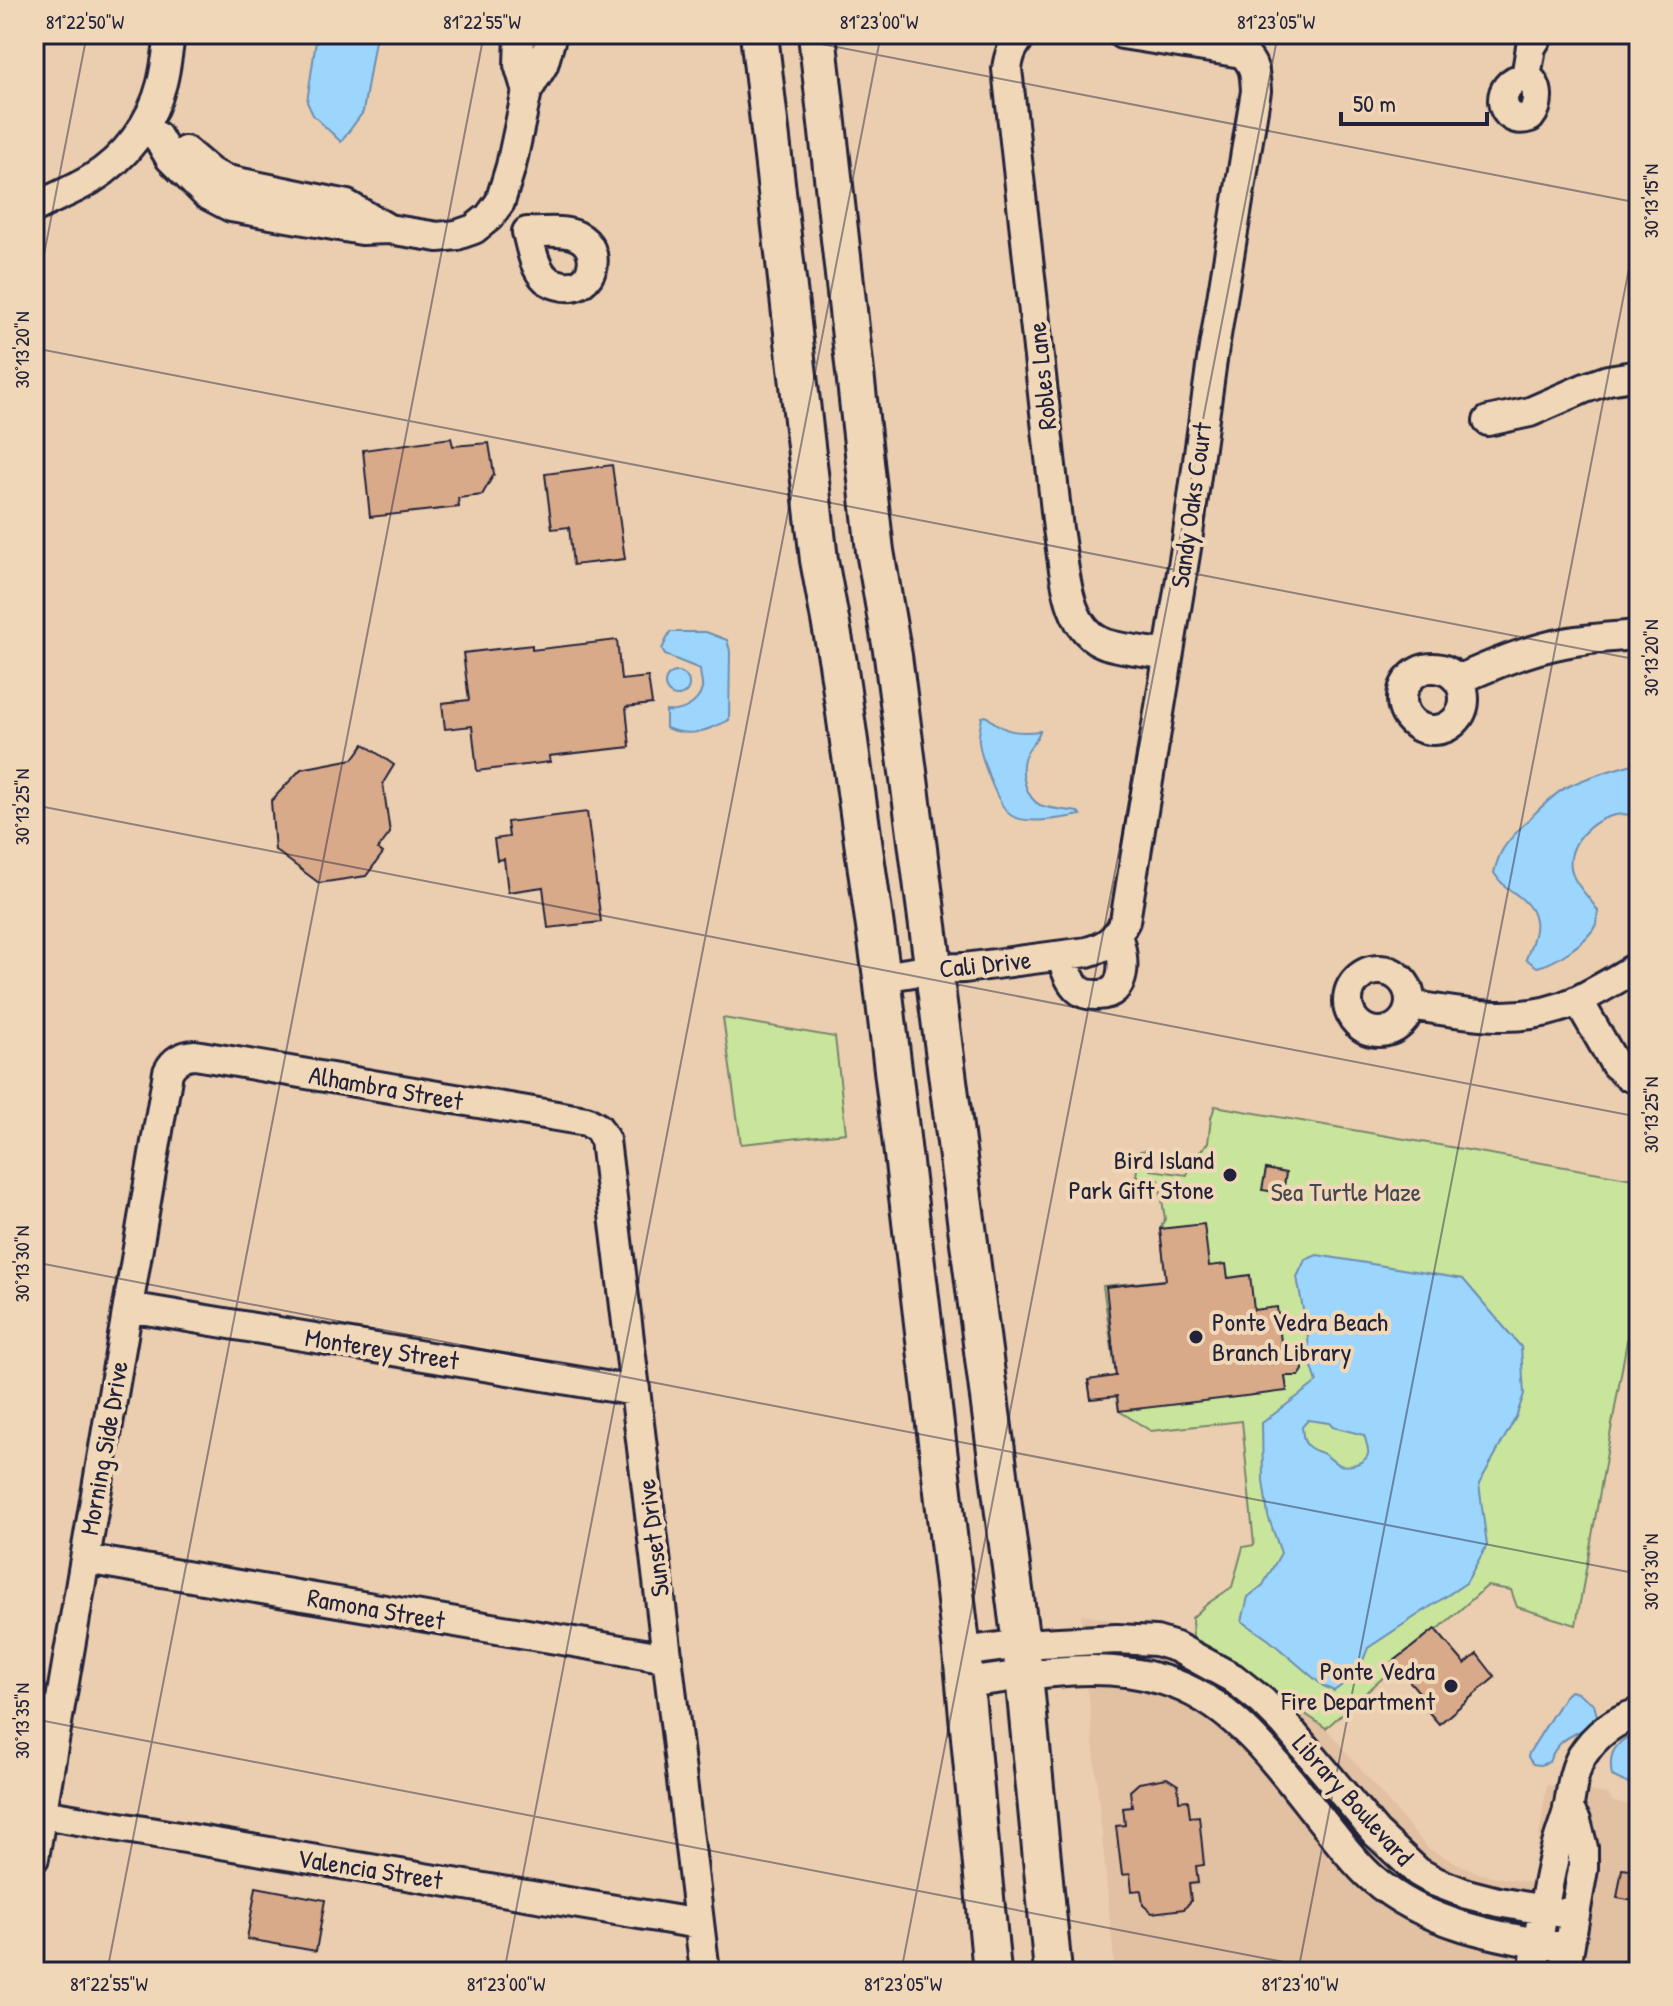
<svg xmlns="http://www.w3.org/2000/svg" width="1673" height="2006" font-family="'Patrick Hand',sans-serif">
	<rect width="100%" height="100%" fill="#ebceaf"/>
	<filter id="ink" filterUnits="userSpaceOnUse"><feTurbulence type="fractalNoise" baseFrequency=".0125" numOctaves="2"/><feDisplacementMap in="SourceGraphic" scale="16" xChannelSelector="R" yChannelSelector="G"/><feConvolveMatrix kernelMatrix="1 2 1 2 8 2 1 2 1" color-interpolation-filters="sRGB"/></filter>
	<g filter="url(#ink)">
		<path fill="#e2c0a2" d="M1081 1614 1193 1638 1326 1728 1428 1849 1480 1874 1532 1883 1547 1785 1608 1794 1613 1802 1639 1806V1972H1115Z"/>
		<path fill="#c9e59c" stroke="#76846c" stroke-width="2" d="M723 1018 835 1037 846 1133 741 1144Z
			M1215 1106 1639 1180V1274L1576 1625 1517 1607 1511 1590 1487 1586 1326 1728 1193 1638 1192 1618 1207 1604 1232 1587 1243 1547 1254 1545 1242 1421 1151 1431 1119 1411 1117 1396 1091 1399 1088 1380 1116 1376 1103 1286 1166 1280 1160 1229 1165 1219 1159 1180H1142L1136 1175 1140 1151 1146 1150 1152 1156 1150 1170 1187 1175 1192 1160 1208 1143 1211 1118Z"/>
		<path fill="#9dd6fd" stroke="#6c8eaf" stroke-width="2" fill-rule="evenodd" d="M317 34H376L363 112 341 142 313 115 307 102Z
			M670 632H706L727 640 730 651 729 720C706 731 691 738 666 728V711C680 713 698 705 702 689 703 684 700 675 700 669L665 655 662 649Z
			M665 684a12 12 0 1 1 24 0a12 12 0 1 1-24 0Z
			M986 716C1004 732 1016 734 1040 731 1037 741 1027 748 1024 759 1020 773 1026 798 1040 805 1049 809 1068 810 1078 812L1081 815C1063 818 1028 825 1012 816 998 808 981 758 979 742 978 734 981 725 982 717Z
			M1633 764 1639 765V818C1610 803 1566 836 1571 868 1573 884 1590 897 1598 911 1598 912 1596 923 1596 924 1589 941 1554 964 1537 967L1526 959C1536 932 1544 915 1517 895 1507 888 1501 884 1494 873 1496 864 1498 857 1503 849 1512 835 1552 794 1567 787 1587 777 1611 770 1633 764Z
			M1317 1255 1463 1279 1521 1347 1524 1394 1516 1417 1479 1484 1487 1545 1466 1583 1368 1648 1358 1673 1334 1691 1323 1686 1269 1640 1242 1621 1248 1597 1263 1585 1281 1553 1268 1516 1263 1481 1262 1423 1317 1382 1309 1358 1308 1337 1297 1277 1305 1260ZM1308 1420 1329 1423 1333 1427 1364 1435C1366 1441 1369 1449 1368 1454 1365 1464 1349 1467 1340 1465 1334 1463 1329 1457 1324 1454 1318 1451 1311 1450 1307 1445 1302 1440 1303 1434 1302 1427Z
			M1570 1691 1578 1693 1594 1704 1597 1716 1594 1723C1574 1737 1559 1735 1549 1762L1540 1765 1533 1764 1528 1757 1529 1753 1564 1697Z
			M1626 1738H1639V1789L1612 1776C1609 1759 1611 1748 1626 1738Z"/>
		<path fill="#d9aa8a" stroke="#22223b" stroke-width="2" d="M451 438 453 446 489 443 494 474 482 495 458 498 459 507 370 517 363 450Z
			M612 465 625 559 573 565 569 527 552 529 545 474Z
			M617 640 621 680 648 677 652 704 626 707 630 747 549 756 550 762 477 771 472 726 445 729 442 703 469 700 463 653 532 645V650Z
			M364 744 394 765 383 783 390 833 378 849 383 853 366 876 319 883 275 850 271 801 301 769 353 759Z
			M587 812 601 922 548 928 543 887 508 892 504 859 497 860 494 839 509 837 507 822Z
			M1266 1169 1286 1173 1283 1193 1262 1190Z
			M1204 1224 1209 1266 1226 1264 1228 1278 1250 1275 1254 1310 1277 1307 1283 1359 1296 1357 1302 1361 1303 1370 1299 1376H1285L1287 1391 1119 1411 1117 1396 1091 1399 1088 1380 1116 1376 1106 1287 1166 1280 1160 1229Z
			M1435 1629 1465 1664 1477 1654 1495 1677 1439 1724 1420 1702 1424 1698 1393 1662Z
			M1167 1778 1178 1785 1179 1801 1188 1800 1190 1817 1199 1816 1204 1865 1196 1866 1198 1883 1189 1884 1191 1901 1184 1909 1152 1913 1143 1905 1141 1890 1132 1891 1130 1874 1122 1875 1116 1826 1125 1825 1123 1808 1132 1807 1130 1791 1139 1783Z
			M1622 1869 1639 1871V1902L1617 1898Z
			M256 1887 325 1900 316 1951 247 1939Z"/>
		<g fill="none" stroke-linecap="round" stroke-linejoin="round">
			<defs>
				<path id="minor" d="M520 34 519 65 527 91
					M1023 34C1013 45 1009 54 1007 69L1058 529C1065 566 1064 630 1106 644 1126 650 1148 651 1168 655
					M1526 77C1541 84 1539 106 1530 117 1499 128 1491 82 1526 77Z
					M1526 77 1531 47 1539 34
					M157 136 170 158 206 194 231 207 362 230 388 229 438 237 457 235 474 229 489 217 500 202 511 166 527 91 543 65 552 34
					M185 151 211 173 227 180 347 205 385 227
					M34 208C52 198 72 191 90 180 125 159 152 123 162 83 166 67 168 50 170 34
					M527 232C543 233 562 229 577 236 604 249 594 290 564 286 558 285 551 283 546 279 534 268 531 247 527 232Z
					M1488 421 1530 412 1585 388 1608 380 1639 375
					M1402 699a31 31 0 1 1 62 0a31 31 0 1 1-62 0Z
					M1458 680C1492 665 1527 650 1564 643 1589 638 1614 637 1639 635
					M1061 956C1065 967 1069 981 1078 989 1083 994 1090 995 1096 995 1130 996 1124 956 1117 935
					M1348 1001a31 31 0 1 1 62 0a31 31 0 1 1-62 0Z
					M882 977 933 969 964 968 1087 952C1106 947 1116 939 1125 921L1186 548 1212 360 1256 91C1255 74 1255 64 1242 53L1122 34
					M1578 1000 1615 1064 1629 1076 1639 1078
					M1410 1005C1464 1014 1521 1026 1574 1002 1596 992 1618 978 1639 966
					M128 1307 635 1391
					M85 1559 668 1658
					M962 1652 1021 1644 1117 1639 1156 1641 1176 1647 1233 1678 1262 1701 1284 1723 1376 1833 1418 1872 1436 1882 1467 1894 1498 1902 1575 1915
					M965 1683C1029 1675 1100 1660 1163 1680 1239 1702 1284 1775 1331 1832 1344 1848 1357 1865 1372 1878 1427 1926 1500 1937 1569 1948
					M42 1814 699 1924
					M34 1858 168 1072C174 1060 182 1056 195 1055L586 1121 598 1128 605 1140 705 1972
					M1533 1972C1540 1930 1546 1886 1557 1845 1560 1833 1565 1822 1568 1810 1572 1791 1572 1773 1582 1756 1595 1735 1615 1720 1639 1713
					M1565 1972 1583 1869V1848L1576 1821 1568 1808"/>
				<path id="major" d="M759 34 819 560 838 663 882 977 962 1652 992 1972
					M817 34 875 551 893 656 1021 1644 1053 1972"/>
			</defs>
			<use href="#minor" stroke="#22223b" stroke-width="34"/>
			<use href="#major" stroke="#22223b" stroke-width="42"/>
			<use href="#minor" stroke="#f0d7b8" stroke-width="28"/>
			<use href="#major" stroke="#f0d7b8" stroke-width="36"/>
		</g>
	</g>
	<path fill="none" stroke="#22223b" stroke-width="2" stroke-opacity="0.45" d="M770 34 1639 203M34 306 87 34M34 348 1639 660M34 805 1639 1117M34 1262 1639 1574M34 1719 1335 1972M107 1972 484 34M504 1972 881 34M901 1972 1278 34M1298 1972 1639 217"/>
	<g fill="#22223b" stroke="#f0d7b8" stroke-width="3">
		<circle cx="1230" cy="1175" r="8"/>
		<circle cx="1196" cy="1337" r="8"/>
		<circle cx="1451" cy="1686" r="8"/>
	</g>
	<g text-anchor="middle" stroke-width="8" stroke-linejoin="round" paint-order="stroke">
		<g font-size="26" fill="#22223b" stroke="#f0d7b8">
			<text transform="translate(1042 376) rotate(-96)" y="9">Robles Lane</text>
			<text transform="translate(1191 505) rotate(-82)" y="9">Sandy Oaks Court</text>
			<text transform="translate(985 964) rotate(-6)" y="9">Cali Drive</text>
			<text transform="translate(386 1088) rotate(10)" y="9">Alhambra Street</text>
			<text transform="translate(382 1349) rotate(9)" y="9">Monterey Street</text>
			<text transform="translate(104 1448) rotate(-80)" y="9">Morning Side Drive</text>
			<text transform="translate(653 1538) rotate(-97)" y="9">Sunset Drive</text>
			<text transform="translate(376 1609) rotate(10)" y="9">Ramona Street</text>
			<text transform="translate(1353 1800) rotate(48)" y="9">Library Boulevard</text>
			<text transform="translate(370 1869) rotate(9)" y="9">Valencia Street</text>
		</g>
		<g font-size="26" fill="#22223b" stroke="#f0d7b8" text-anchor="end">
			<text x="1214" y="1169">Bird Island<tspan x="1214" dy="30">Park Gift Stone</tspan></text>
			<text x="1212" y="1331" text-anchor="start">Ponte Vedra Beach<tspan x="1212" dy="30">Branch Library</tspan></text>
			<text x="1435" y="1680">Ponte Vedra<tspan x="1435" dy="30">Fire Department</tspan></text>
		</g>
		<g font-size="26" fill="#43494e" stroke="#f0d7b8">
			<text x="1346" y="1201">Sea Turtle Maze</text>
		</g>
	</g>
	<rect width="1673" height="2006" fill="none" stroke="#f0d7b8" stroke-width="88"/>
	<path d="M1341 112v12h146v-12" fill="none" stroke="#22223b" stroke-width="4"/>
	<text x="1353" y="112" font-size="24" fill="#22223b" stroke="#f0d7b8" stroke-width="6" paint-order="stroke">50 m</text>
	<rect x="44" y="44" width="1585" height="1918" fill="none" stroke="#22223b" stroke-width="3"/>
	<g font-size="20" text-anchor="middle" fill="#22223b">
		<text x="85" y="29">81°22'50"W</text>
		<text x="482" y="29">81°22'55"W</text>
		<text x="879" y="29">81°23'00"W</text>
		<text x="1276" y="29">81°23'05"W</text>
		<text transform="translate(1651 201) rotate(-90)" y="7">30°13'15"N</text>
		<text transform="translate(22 350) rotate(-90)" y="7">30°13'20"N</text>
		<text transform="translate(1651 658) rotate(-90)" y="7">30°13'20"N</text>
		<text transform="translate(22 807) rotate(-90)" y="7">30°13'25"N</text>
		<text transform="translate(1651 1115) rotate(-90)" y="7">30°13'25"N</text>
		<text transform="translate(22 1264) rotate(-90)" y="7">30°13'30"N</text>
		<text transform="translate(1651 1572) rotate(-90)" y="7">30°13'30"N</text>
		<text transform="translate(22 1721) rotate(-90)" y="7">30°13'35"N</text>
		<text x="109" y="1991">81°22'55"W</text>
		<text x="506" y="1991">81°23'00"W</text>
		<text x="903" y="1991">81°23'05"W</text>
		<text x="1300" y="1991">81°23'10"W</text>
	</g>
</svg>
